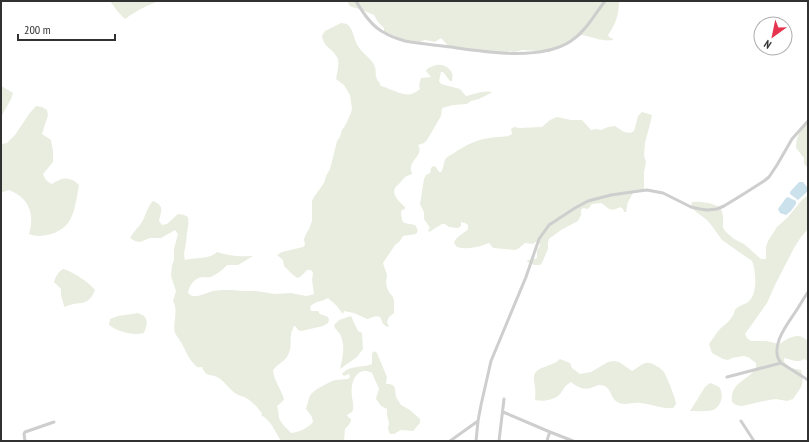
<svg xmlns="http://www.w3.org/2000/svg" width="809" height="442" font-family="'PT Sans Narrow',sans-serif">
	<rect width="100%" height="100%" fill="#fff"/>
	<path fill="#e8eddf" d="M110 1H160C147 5 136 11 125 19L118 12Z
		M347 1H619C619 14 616 24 608 35L609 37 613 39V40C602 42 593 37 582 35L550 52 523 50 514 52 509 51 504 54 449 47 441 38 435 42 425 40 419 42 401 39 394 36 384 33V28L378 22 374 15 360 9 352 7 350 6Z
		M341 23 347 24C354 30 353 38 358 46 362 53 369 57 373 63 378 70 373 77 380 83V85C382 87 386 87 389 89 401 93 409 99 420 89L419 85 421 78 431 77 426 71 427 69C434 65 442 62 449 69 453 73 453 75 452 81H450L443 72H441L439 81 441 84 460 89 466 96C474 94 484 90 492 92L489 94 479 99 471 101 467 104 453 105 442 108 441 116 427 140 424 143 418 145C424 155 411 159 411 168 410 170 412 172 412 174 404 177 405 177 400 183 398 185 396 186 395 188 391 195 401 203 405 207V209L402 210 401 212C402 226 404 222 415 225 423 237 410 234 403 236L400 241 395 245 383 263 387 275 386 282 387 288 389 292 393 297 394 301V313L389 317 387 322 389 327C384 326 382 323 381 318 376 314 373 318 367 319L354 313 344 311 343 314 336 305 328 298C322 302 314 301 310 307L311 311H318L320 314 328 317 329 320 328 323 323 326 301 331 298 330 295 326H294C293 329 291 332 291 335 290 345 292 348 287 357 283 362 277 365 273 370 274 381 281 389 284 399L283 401 277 406C279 411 278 417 280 420 282 425 288 429 291 433 300 432 308 428 313 422L312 417 306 409 309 398 311 394 317 389 330 382 335 380 348 379 350 377 349 374 344 376 342 374C349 365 362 368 372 364V354L374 351 377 353 387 377 386 384H390L394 386 395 389 396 397 401 405 410 410 420 419V423L413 431 401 430 394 434H390L388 429 389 423 387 415V409L381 406 376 399 377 395 379 389 372 373C356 365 350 384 352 396 352 400 354 404 353 409 353 412 350 413 347 415L348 417 351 419C351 423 348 426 345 429L344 441H281C275 432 271 420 261 415L262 414C258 408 253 402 246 398 243 396 239 396 235 393 229 389 225 382 219 378 211 373 207 379 202 367 199 367 198 368 196 366 189 360 186 351 182 344 180 340 177 337 175 333 172 324 179 311 173 301L176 291 171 276 172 265 174 260V249L178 234 175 230 161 238H150L140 242 135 241 130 238C133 232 138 228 142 222 146 215 147 207 153 201 165 206 161 211 159 221L162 225 167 224 178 214 184 215 188 217C189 223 188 227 187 233 186 237 187 240 186 243 185 250 183 253 185 260 195 257 209 260 217 252 229 256 241 257 253 256L238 265H227C223 270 217 274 211 277 208 278 205 277 202 277 194 278 189 286 188 293L192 296H198L213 291 221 290H233L242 291H256L275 294 291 293 306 296 311 295 314 294 312 280 313 273 311 270H307L300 277 297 278 292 274 284 266 283 260 277 255 282 252 303 247 305 245 304 239 306 234 309 229 312 221V201L314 197 324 183 326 176 330 169 337 141 340 137 342 130 346 124 351 113 352 108 350 95 344 85 336 79C337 74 340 61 337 57 332 48 324 48 322 36L325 31Z
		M1 87H3L13 93 11 99 1 117Z
		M36 106 42 107 47 110 48 115 42 134 51 140 53 151V162L43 174C45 179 47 182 52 184 62 177 70 176 79 185 76 200 75 222 60 230 57 232 54 233 51 234 45 236 35 237 29 234 35 213 29 198 9 190L3 192H1V143L2 144 7 143 15 135 29 114Z
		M642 112 652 115V116L645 143 644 155 646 162 644 172V191L633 193 628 202 626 212H624L623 209 620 207C610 213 609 208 601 203L592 204 588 209 583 208 581 210V215L578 221 561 230 549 239 548 243V249L542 263 540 265H534L526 261C530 259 534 260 537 258V250L540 245 537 241 533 244 525 243 518 249 515 250 493 248 489 243C479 247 467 250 457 247L454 243C456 236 464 234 468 229V225L465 223 461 222V226L458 228 449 227 445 224H442L429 232 428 230 430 228 424 219V212L420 204 424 179 426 175 430 173 431 168 433 166 436 167 439 172H441C444 168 443 164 445 160 446 157 451 155 454 153 470 142 479 139 497 137 503 136 507 138 512 134L511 129 514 127 519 128 542 127 550 120 557 117 571 120H582L591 130 596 129 601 130 608 127 615 126 624 132 630 133 634 131 638 116Z
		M808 124V168L804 164V158L796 148C796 138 799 130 808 124Z
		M808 195V229L801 237 794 248 775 285 767 303 745 334 747 338 751 341H766L779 344C784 341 792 335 799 336 802 336 805 339 808 341V361L804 359C797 364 791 359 784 358V362L791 368 801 370C805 385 801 387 793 399L787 401 776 399 769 400 742 406 736 405 732 402C730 383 746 381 756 369V363L748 357 743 356 732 358 728 360 723 359 712 353 709 344C713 339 716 333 720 329 724 325 728 323 731 318 733 316 734 313 735 310 739 305 744 305 748 302 758 295 756 271 752 261L722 240 712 226 707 220 695 211 691 207 692 202C701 201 713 203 721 208L723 216V228L726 232 734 239 744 244 761 259H766V247L768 241 777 227 788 217 802 200Z
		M63 269C72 271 90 283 95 290 88 308 79 300 65 307L64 306 61 295V289L54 282C56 276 58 272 63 269Z
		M137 313C149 316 148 323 144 333 132 336 119 332 109 325L110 319C117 315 129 315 137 313Z
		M351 316 358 331 362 333 363 349 357 357 340 369C343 357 345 347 341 336 339 331 335 330 334 325L339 320Z
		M560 359 570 363 572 368 580 374 591 372 608 362 614 361 619 362 632 371C637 369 640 364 646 363 651 362 659 367 663 371 666 374 676 399 676 404L673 408C662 409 652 404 640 403 631 402 624 407 616 401 610 397 611 385 600 385 597 385 594 387 591 388 583 390 577 387 571 382 565 385 564 389 560 394 555 400 543 402 535 400 536 393 535 387 534 380 533 368 544 368 552 364 555 363 558 361 560 359Z
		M710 383C713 384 716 385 719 387 724 393 722 405 715 409 711 412 696 411 690 411L705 387Z"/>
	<path fill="#cbe2ed" d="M799 182H803L808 188V191L798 200 790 194V192Z
		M788 197 796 201V204L791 211 786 215 780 213 778 209 786 198Z"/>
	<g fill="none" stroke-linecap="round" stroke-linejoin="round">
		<path stroke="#cecece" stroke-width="3" d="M356 1C363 13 372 27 385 33 391 37 398 39 405 41 421 44 436 45 451 47 486 52 541 61 571 41 586 31 595 14 605 1
			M808 292C803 299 799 307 794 314 786 326 769 348 781 363L808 380
			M727 377 781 363
			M503 412 550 432 573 441
			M741 421 754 441
			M25 441 24 434 25 432 54 422
			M450 441 478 421
			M476 441 478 421 481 405 491 361 526 277 539 239 549 225 575 208 588 201 611 195 639 191 647 190 663 193 691 207 700 209 707 210 717 209 724 206 742 195 764 181 769 177 777 165 792 139 808 121
			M499 441 504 399
			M547 441 548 437 550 432"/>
	</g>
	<rect width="809" height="442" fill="none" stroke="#313131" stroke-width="4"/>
	<g transform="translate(773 36) rotate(213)"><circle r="19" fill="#ffffff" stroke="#adadad"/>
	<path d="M0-3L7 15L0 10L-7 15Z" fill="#e5354e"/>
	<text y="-6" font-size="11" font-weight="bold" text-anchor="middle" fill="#313131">N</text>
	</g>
	<path d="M18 34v6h97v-6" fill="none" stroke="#313131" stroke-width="2"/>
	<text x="24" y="34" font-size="12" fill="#313131" stroke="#ffffff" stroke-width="3" paint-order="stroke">200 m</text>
</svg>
